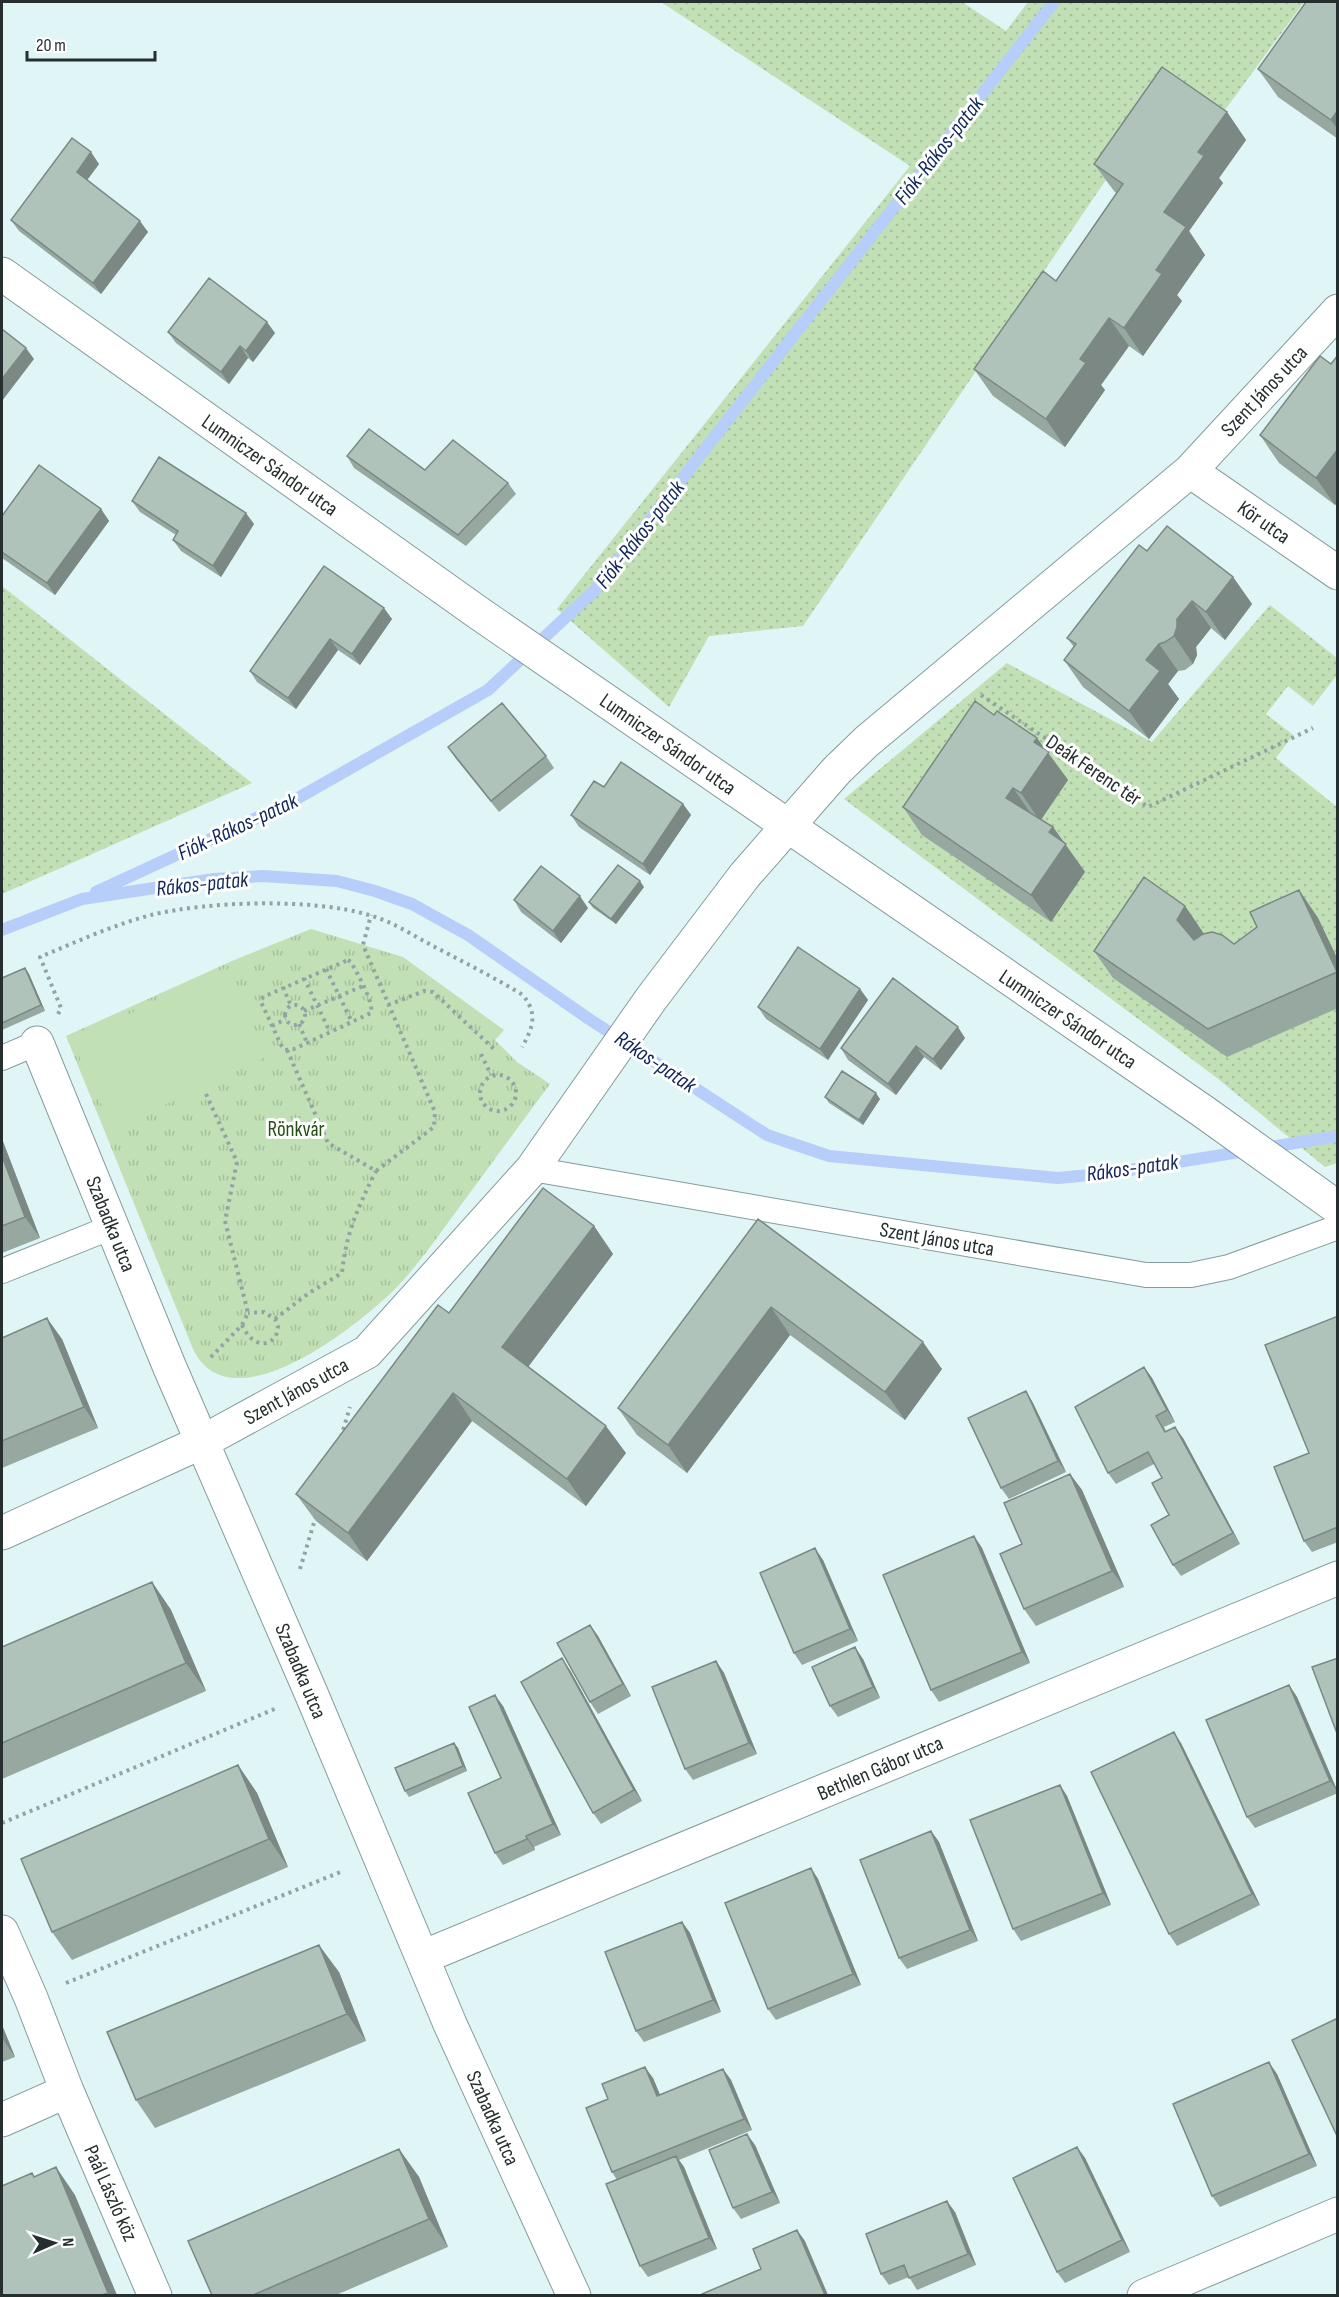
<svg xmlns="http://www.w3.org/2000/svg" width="1339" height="2297" font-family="'Sofia Sans Condensed',sans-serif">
	<defs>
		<pattern id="grass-dots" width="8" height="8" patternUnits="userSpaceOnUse" patternTransform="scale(1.5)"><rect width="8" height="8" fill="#c1e0b5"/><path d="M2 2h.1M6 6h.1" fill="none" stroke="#a6c09c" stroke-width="1.8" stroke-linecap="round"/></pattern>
		<pattern id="park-tufts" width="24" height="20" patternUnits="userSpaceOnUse" patternTransform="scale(1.5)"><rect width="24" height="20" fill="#c1e0b5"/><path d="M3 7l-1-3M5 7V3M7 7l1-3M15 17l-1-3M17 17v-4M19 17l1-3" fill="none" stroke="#a6c09c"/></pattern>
	</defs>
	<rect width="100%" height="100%" fill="#dff5f6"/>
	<path fill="url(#grass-dots)" d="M661 2H962L1006 31 1028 2H1304L1222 114 1171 84 803 626 709 636 669 707 557 609 910 166Z
		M2 586 252 783 2 894Z
		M1270 605 1337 658V675L1313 706 1288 686 1266 714 1293 735 1276 758 1337 807V1163L1325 1167 1217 1078 844 799 1007 663 1152 742Z"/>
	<path fill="url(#park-tufts)" d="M311 929 403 957 504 1030 495 1040 517 1062 550 1084C519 1126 489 1167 458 1209 438 1236 419 1264 396 1288 359 1325 231 1428 193 1349L66 1036 232 961Z"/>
	<path fill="#c1e0b5" d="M226 968 268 1056 113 1129 72 1041Z"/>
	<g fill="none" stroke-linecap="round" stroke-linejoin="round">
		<path stroke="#b7cdfa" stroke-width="12" d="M96 892 291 802 488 690 595 590 1054 2
			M2 930 82 899 214 879 263 876 337 881 375 891 412 904 468 935 589 1019 767 1135 829 1156 1058 1178 1111 1173 1338 1136"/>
		<defs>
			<path id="service" d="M2 1058 37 1043
				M532 1169 1146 1275H1191L1229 1267 1338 1227
				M2 1271 112 1227"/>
			<path id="minor" d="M2 274 480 614 1204 1112 1338 1208
				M1190 471 1338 573
				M37 1043 170 1368 311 1693 450 2024 574 2296
				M2 1533 202 1442 367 1352 532 1169 651 999 745 875 837 770 866 742 1190 471 1338 311
				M2 1932 31 1998 67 2091 155 2296
				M423 1957 1338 1578
				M2 2120 67 2091
				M1144 2296 1338 2214"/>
		</defs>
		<use href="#service" stroke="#879b9d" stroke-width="26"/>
		<use href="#minor" stroke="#879b9d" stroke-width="35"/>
		<path stroke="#92a3a4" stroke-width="4" stroke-dasharray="3 4.5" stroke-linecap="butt" d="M981 695 1148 807 1313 728
			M348 960 351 962C357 973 374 1002 371 1013L294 1049 285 1050 281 1045 261 1002 263 997Z
			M326 969 352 1022
			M304 978 330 1032
			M283 987 291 1006
			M388 1005 424 991 433 992 494 1049
			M285 1015a10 10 0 1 1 20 0a10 10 0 1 1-20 0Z
			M304 1011 363 986
			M58 1014 61 1008 40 957C76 942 113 925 151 915 209 901 312 898 369 915 391 921 411 934 431 945 462 961 493 977 523 995 538 1014 533 1028 522 1047
			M299 1024 307 1043
			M272 1026 286 1019
			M287 1050 328 1143 376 1171 434 1127 435 1112 363 945 371 915
			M481 1054 491 1075
			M480 1093a18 18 0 1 1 36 0a18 18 0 1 1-36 0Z
			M206 1094 237 1162 225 1221 248 1313 242 1325 209 1359
			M275 1319 309 1293 342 1273C346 1233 358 1207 376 1171
			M242 1325C248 1339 263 1352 276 1336L278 1327 275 1319 264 1312 248 1313
			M341 1437 350 1407
			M300 1569 316 1516
			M2 1823 277 1708
			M66 1983 343 1871"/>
		<use href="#service" stroke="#fff" stroke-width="24"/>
		<use href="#minor" stroke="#fff" stroke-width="33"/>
	</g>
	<path fill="#97a8a1" d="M1338 2V139L1278 97 1258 69Z
		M1227 112 1246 140 1219 178 1223 183 1189 231 1205 255 1177 295 1182 301 1143 356 1129 346 1101 385 1105 390 1065 447 993 396 974 369 1056 281 1116 193 1114 191 1094 164Z
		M99 164 87 180 148 232 101 294 19 231 11 220Z
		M168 332 275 333 253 362 248 358 229 384 176 343Z
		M1338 355V502L1335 505 1279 463 1260 435 1331 364Z
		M347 456 425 470 508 483 516 494 466 546 354 468Z
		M132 501 254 524 221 577 181 551 173 540 176 535 140 512Z
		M101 509 109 521 55 595 2 558V516Z
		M1147 551 1233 577 1252 604 1225 640 1211 628 1196 647 1197 655 1193 664 1185 670 1178 671 1168 684 1179 699 1149 739 1083 687 1064 660 1074 647 1067 638Z
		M324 566 392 619 360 665 338 650 296 709 257 682 250 671Z
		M448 747 546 756 554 768 499 812 456 759Z
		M1047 751 1068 780 1041 820 1053 827 1085 872 1051 922 922 835 903 807Z
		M604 787 683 804 691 815 650 875 579 827 571 815Z
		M644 887 616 924 593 908 589 902Z
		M1299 890 1318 918 1338 960V1008L1227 1057 1113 978 1094 951 1185 906 1204 934 1234 944 1257 927Z
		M514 900 588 908 561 943 521 912Z
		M25 968 29 974 45 1011 2 1030V978Z
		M860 989 868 1000 828 1060 766 1019 758 1007Z
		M965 1038 941 1070 924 1057 896 1095 848 1060 841 1048Z
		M825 1097 880 1099 863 1125 829 1103Z
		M2 1139 40 1238 2 1253Z
		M758 1219 942 1369 905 1420 790 1335 687 1473 637 1435 618 1408Z
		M594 1226 613 1254 528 1367 626 1453 586 1506 472 1421 367 1561 316 1521 296 1494 449 1313Z
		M1338 1316V1542L1312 1552 1304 1541 1309 1453Z
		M2 1338 62 1339 98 1428 2 1468Z
		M1144 1367 1152 1378 1175 1422 1164 1427 1166 1431 1183 1438 1240 1544 1181 1576 1173 1565 1169 1515 1162 1478 1154 1464 1116 1484 1108 1473Z
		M1026 1391 1033 1403 1066 1472 1009 1499 1001 1488Z
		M1070 1474 1082 1490 1124 1587 1036 1626 1024 1609 1022 1544Z
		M974 1536 982 1548 1030 1663 939 1702 931 1690Z
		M823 1560 858 1641 802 1665 794 1653Z
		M152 1582 171 1610 206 1691 2 1779V1647Z
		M590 1625 598 1636 631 1696 598 1714 590 1702Z
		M863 1659 880 1698 838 1717 830 1706Z
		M716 1661 724 1673 757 1754 693 1780 685 1769Z
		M570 1670 642 1801 601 1824 593 1813Z
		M1289 1685 1297 1697 1338 1793 1255 1828 1247 1817Z
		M503 1706 561 1835 534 1847 535 1850 503 1865 495 1853 501 1778Z
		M454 1743 458 1748 467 1771 409 1797 405 1791Z
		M1181 1743 1260 1905 1177 1946 1169 1934Z
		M238 1765 257 1793 288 1867 72 1960 52 1932Z
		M1060 1785 1067 1796 1111 1905 1021 1941 1013 1929Z
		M931 1831 939 1842 978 1941 907 1969 899 1958Z
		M811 1868 818 1879 861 1985 776 2020 768 2009Z
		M682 1922 690 1933 721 2012 644 2042 636 2031Z
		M339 1972 366 2041 155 2128 136 2100Z
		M2 2025 15 2057 2 2062Z
		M723 2069 731 2080 752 2130 679 2160 684 2167 717 2249 648 2277 640 2266 617 2180 612 2172 608 2099 653 2078 660 2095Z
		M1277 2074 1317 2166 1220 2207 1212 2196Z
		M755 2145 780 2203 741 2219 733 2208Z
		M1077 2147 1085 2158 1130 2252 1065 2283 1057 2272Z
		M399 2149 419 2177 448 2247 336 2295H212Z
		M955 2212 976 2265 917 2290 909 2277 889 2285 881 2274Z"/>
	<path fill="#7b8883" d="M1338 110V130L1331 120Z
		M1227 112 1246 140 1219 178 1223 183 1189 231 1205 255 1177 295 1182 301 1143 356 1124 328 1156 270 1164 212 1198 152Z
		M91 152 99 164 85 183 77 172Z
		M140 221 148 232 101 294 93 283Z
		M1109 318 1129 346 1101 385 1105 390 1065 447 1046 419 1080 359Z
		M267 322 275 333 253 362 246 351Z
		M240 346 248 358 229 384 221 372Z
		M26 348 34 359 2 401V379Z
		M1338 449V502L1335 505 1316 478Z
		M101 509 109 521 55 595 47 583Z
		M246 513 254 524 221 577 213 566Z
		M1233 577 1252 604 1225 640 1206 612Z
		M1192 601 1211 628 1196 647 1197 655 1193 664 1174 636 1177 619Z
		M384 608 392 619 360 665 352 654Z
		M330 639 338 650 296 709 288 698Z
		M1159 644 1178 671 1168 684 1179 699 1149 739 1129 711 1146 660Z
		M1037 738 1068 780 1040 821 1021 793 1034 742Z
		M1013 788 1032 815 1006 798Z
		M683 804 691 815 650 875 643 864Z
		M1053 827 1085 872 1051 922 1031 895 1049 832Z
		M640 881 644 887 616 924 611 919Z
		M1299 890 1318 918 1338 960V973Z
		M580 896 588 908 561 943 553 931Z
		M1185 906 1204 934 1196 948 1177 920Z
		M25 968 29 974 45 1011 41 1005Z
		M860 989 868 1000 828 1060 820 1049Z
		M958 1027 965 1038 941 1070 933 1059Z
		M916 1046 924 1057 896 1095 888 1084Z
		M876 1093 880 1099 863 1125 859 1120Z
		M2 1139 40 1238 25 1217 2 1156Z
		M594 1226 613 1254 522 1375 502 1347Z
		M771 1307 790 1335 687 1473 668 1445Z
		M47 1318 62 1339 98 1428 84 1407Z
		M923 1342 942 1369 905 1420 885 1392Z
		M1144 1367 1152 1378 1175 1422 1167 1410Z
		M1026 1391 1033 1403 1066 1472 1058 1461Z
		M453 1393 472 1421 367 1561 348 1533Z
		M606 1426 626 1453 586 1506 567 1479Z
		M1175 1427 1183 1438 1240 1544 1233 1533Z
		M1070 1474 1082 1490 1124 1587 1112 1571Z
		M974 1536 982 1548 1030 1663 1022 1652Z
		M815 1548 823 1560 858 1641 850 1629Z
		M152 1582 171 1610 206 1691 186 1663Z
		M590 1625 598 1636 631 1696 623 1684Z
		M855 1647 863 1659 880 1698 873 1687Z
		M562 1658 570 1670 642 1801 634 1790Z
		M716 1661 724 1673 757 1754 749 1743Z
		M1289 1685 1297 1697 1338 1792 1330 1781Z
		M495 1695 503 1706 561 1835 553 1824Z
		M1174 1732 1181 1743 1260 1905 1252 1894Z
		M454 1743 458 1748 467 1771 463 1766Z
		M238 1765 257 1793 288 1867 269 1839Z
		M1060 1785 1067 1796 1111 1905 1103 1893Z
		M931 1831 939 1842 978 1941 970 1930Z
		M526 1836 534 1847 535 1850 527 1839Z
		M811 1868 818 1879 861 1985 853 1974Z
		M682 1922 690 1933 721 2012 713 2000Z
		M319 1945 339 1972 366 2041 347 2014Z
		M2 2025 15 2057 2 2038Z
		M1269 2062 1277 2074 1317 2166 1309 2154Z
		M645 2067 653 2078 665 2107 657 2096Z
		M723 2069 731 2080 752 2130 744 2119Z
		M747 2134 755 2145 780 2203 772 2192Z
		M1077 2147 1085 2158 1130 2252 1122 2240Z
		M399 2149 419 2177 448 2247 429 2219Z
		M676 2156 684 2167 717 2249 709 2238Z
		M56 2167 75 2195 117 2295H110L108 2293Z
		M947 2201 955 2212 976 2265 968 2254Z
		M797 2230 805 2241 828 2295H825Z"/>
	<path fill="#b0c3bb" stroke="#7b8883" stroke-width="1.5" d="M1306 2H1338V110L1331 120 1258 69Z
		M1162 67 1227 112 1198 152 1204 156 1164 212 1186 227 1156 270 1162 274 1124 328 1109 318 1080 359 1086 363 1046 419 974 369 1043 271 1056 281 1123 184 1094 164Z
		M72 138 91 152 77 172 140 221 93 283 11 220Z
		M209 278 267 322 246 351 240 346 221 372 168 332Z
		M2 329 26 348 2 379Z
		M1338 355V449L1316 478 1260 435 1320 356 1331 364Z
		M369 429 425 470 453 440 508 483 458 535 347 456Z
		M159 457 246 513 213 566 173 540 178 531 132 501Z
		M39 465 101 509 47 583 2 552V516Z
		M1167 526 1233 577 1206 612 1192 601 1177 619V627L1174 636 1165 642 1159 644 1146 660 1160 671 1129 711 1064 660 1076 644 1067 638 1139 545 1147 551Z
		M324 566 384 608 352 654 330 639 288 698 250 671Z
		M975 701 994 715 997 711 1037 738 1034 742 1049 752 1021 793 1013 788 1006 798 1053 827 1049 832 1066 844 1031 895 903 807Z
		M502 703 546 756 491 801 448 747Z
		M621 762 683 804 643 864 571 815 594 781 604 787Z
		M618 865 640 881 611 919 589 902Z
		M541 866 580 896 553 931 514 900Z
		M1144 877 1185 906 1177 920 1194 940 1203 934 1212 932 1222 935 1234 944 1257 927 1250 912 1299 890 1337 972 1208 1029 1094 951Z
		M798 947 860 989 820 1049 758 1007Z
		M25 968 41 1005 2 1023V978Z
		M893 978 958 1027 933 1059 916 1046 888 1084 841 1048Z
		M842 1071 876 1093 859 1120 825 1097Z
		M2 1156 25 1217 2 1226Z
		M543 1188 594 1226 502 1347 606 1426 567 1479 453 1393 348 1533 296 1494 438 1305 449 1313Z
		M758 1219 923 1342 885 1392 771 1307 668 1445 618 1408Z
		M1338 1316V1527L1304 1541 1274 1467 1309 1453 1265 1345Z
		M47 1318 84 1407 2 1441V1338Z
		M1144 1367 1167 1410 1156 1416 1165 1432 1175 1427 1233 1533 1173 1565 1151 1525 1169 1515 1152 1483 1162 1478 1148 1452 1108 1473 1075 1407Z
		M1026 1391 1058 1461 1001 1488 968 1418Z
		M1070 1474 1112 1571 1024 1609 1000 1554 1022 1544 1004 1503Z
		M974 1536 1022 1652 931 1690 883 1575Z
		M815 1548 850 1629 794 1653 760 1573Z
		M152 1582 186 1663 2 1743V1647Z
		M590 1625 623 1684 590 1702 557 1643Z
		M855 1647 873 1687 830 1706 812 1667Z
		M562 1658 634 1790 593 1813 521 1682Z
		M1338 1658V1736L1312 1667Z
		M716 1661 749 1743 685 1769 652 1687Z
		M1289 1685 1330 1781 1247 1817 1206 1720Z
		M495 1695 553 1824 526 1836 527 1839 495 1853 468 1793 501 1778 469 1707Z
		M1174 1732 1252 1894 1169 1934 1091 1772Z
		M454 1743 463 1766 405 1791 395 1768Z
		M238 1765 269 1839 52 1932 21 1859Z
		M1060 1785 1103 1893 1013 1929 970 1820Z
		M931 1831 970 1930 899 1958 860 1860Z
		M811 1868 853 1974 768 2009 725 1903Z
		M682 1922 713 2000 636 2031 605 1952Z
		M319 1945 347 2014 136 2100 107 2032Z
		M1338 2018V2138L1292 2040Z
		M1269 2062 1309 2154 1212 2196 1173 2104Z
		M645 2067 657 2096 723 2069 744 2119 612 2172 586 2108 608 2099 602 2084Z
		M747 2134 772 2192 733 2208 709 2150Z
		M1077 2147 1122 2240 1057 2272 1013 2178Z
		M399 2149 429 2219 253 2295H212L188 2241Z
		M676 2156 709 2238 640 2266 606 2184Z
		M56 2167 108 2293 102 2295H2V2186L32 2173 34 2177Z
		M947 2201 968 2254 909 2278 904 2265 881 2274 866 2234Z
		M797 2230 825 2295H702V2294L761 2269 753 2249Z"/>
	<g text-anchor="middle" stroke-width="6" stroke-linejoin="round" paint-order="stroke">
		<g font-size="21" fill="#262e2f" stroke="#fff">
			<text transform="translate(1264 391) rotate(-47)" y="7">Szent János utca</text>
			<text transform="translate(270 465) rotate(35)" y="7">Lumniczer Sándor utca</text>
			<text transform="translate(1264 522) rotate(35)" y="7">Kör utca</text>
			<text transform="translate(668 744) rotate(35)" y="7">Lumniczer Sándor utca</text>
			<text transform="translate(1094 770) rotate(34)" y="7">Deák Ferenc tér</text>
			<text transform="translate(1068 1019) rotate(34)" y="7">Lumniczer Sándor utca</text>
			<text transform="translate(111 1224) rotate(68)" y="7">Szabadka utca</text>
			<text transform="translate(937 1239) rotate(10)" y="7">Szent János utca</text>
			<text transform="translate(296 1391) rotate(-29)" y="7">Szent János utca</text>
			<text transform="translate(301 1671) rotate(67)" y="7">Szabadka utca</text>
			<text transform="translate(880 1768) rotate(-23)" y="7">Bethlen Gábor utca</text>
			<text transform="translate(493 2118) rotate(66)" y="7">Szabadka utca</text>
			<text transform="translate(111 2193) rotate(66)" y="7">Paál László köz</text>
		</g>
		<g font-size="21" fill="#274e13" stroke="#fff">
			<text x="296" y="1136">Rönkvár</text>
		</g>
		<g font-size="22" font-style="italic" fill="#12265a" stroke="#fff">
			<text transform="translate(938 150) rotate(-52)" y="8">Fiók-Rákos-patak</text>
			<text transform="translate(639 534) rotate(-52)" y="8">Fiók-Rákos-patak</text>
			<text transform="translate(237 826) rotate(-25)" y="8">Fiók-Rákos-patak</text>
			<text transform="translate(202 883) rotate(-6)" y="8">Rákos-patak</text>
			<text transform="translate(656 1061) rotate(34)" y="8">Rákos-patak</text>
			<text transform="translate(1132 1167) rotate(-8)" y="8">Rákos-patak</text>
		</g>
	</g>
	<rect width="1339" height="2297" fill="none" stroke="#262e2f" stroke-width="6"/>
	<g transform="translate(54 2243) rotate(87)" stroke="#ffffff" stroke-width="4.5" paint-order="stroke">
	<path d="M0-4.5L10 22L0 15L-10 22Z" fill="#262e2f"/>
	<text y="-9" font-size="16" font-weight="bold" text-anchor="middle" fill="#262e2f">N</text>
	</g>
	<path d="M27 51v9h128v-9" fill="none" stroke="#262e2f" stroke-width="3"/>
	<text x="36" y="51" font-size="18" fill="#262e2f" stroke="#ffffff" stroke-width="4.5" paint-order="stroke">20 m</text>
</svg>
